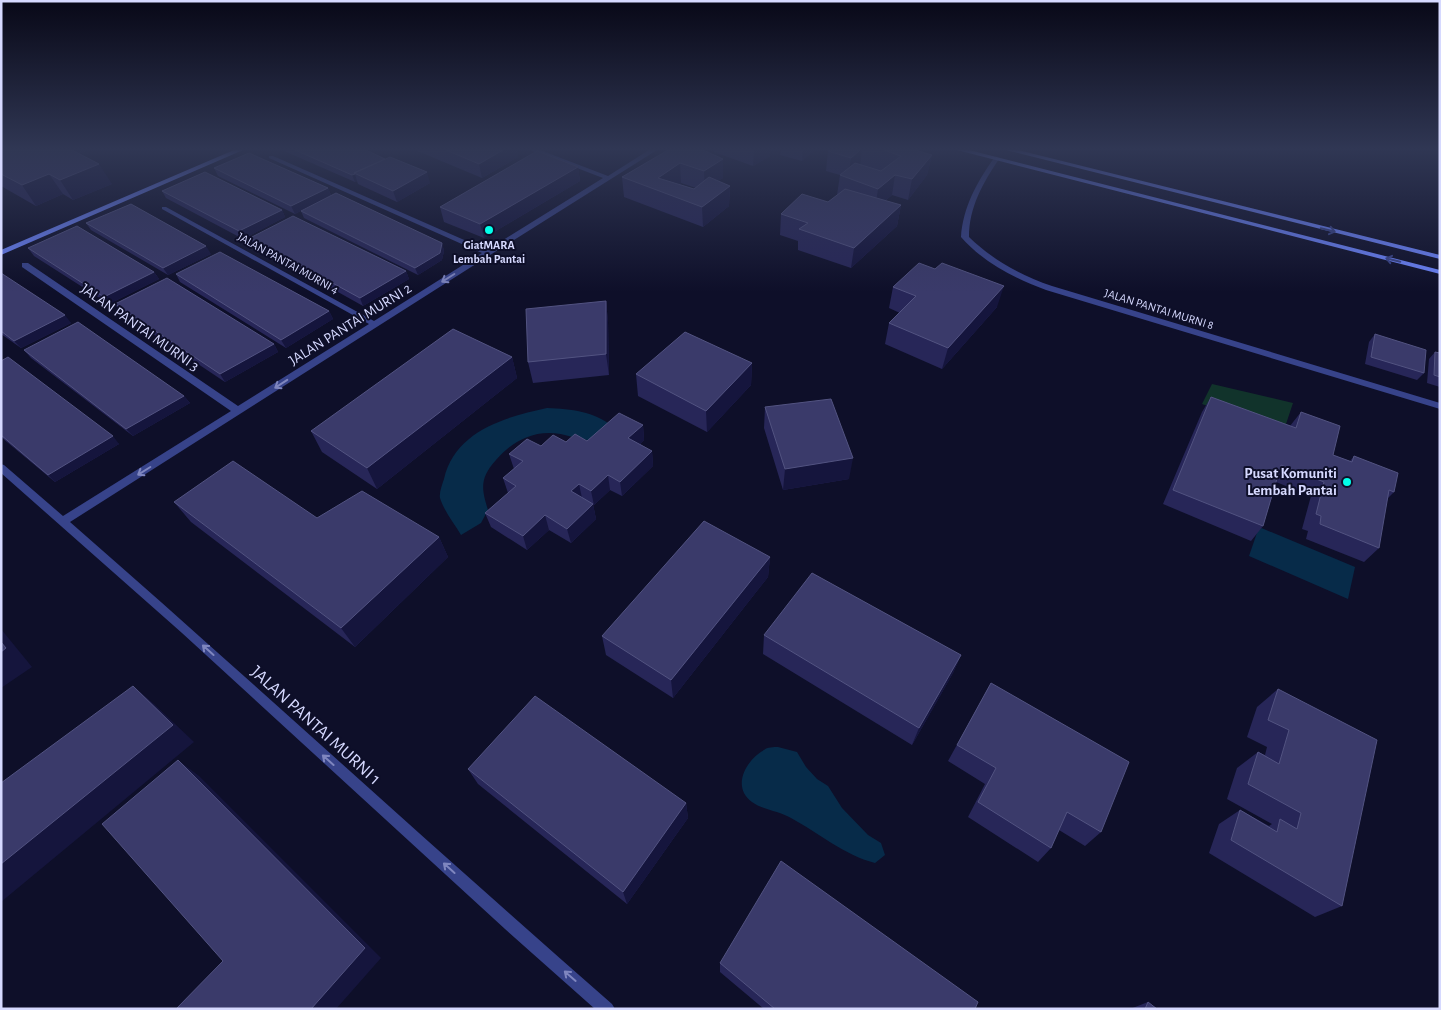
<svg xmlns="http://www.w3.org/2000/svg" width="1441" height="1010" font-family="'Alegreya Sans',sans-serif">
	<rect width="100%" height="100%" fill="#0e0f29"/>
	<path fill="#11332b" d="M1212 384 1293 403 1283 433 1202 404Z"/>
	<path fill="#072b49" d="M547 408C572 409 593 411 614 427 588 452 577 433 549 433 527 433 509 445 496 460 480 478 481 488 488 510L481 523 461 535C454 523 444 511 440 498 439 493 442 485 444 479 455 431 505 417 547 408Z
		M1259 527 1355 567 1348 599 1249 556Z
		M778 747 797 752 806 767 817 779 828 786 842 808 868 835 881 843 885 855 875 863C844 855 819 833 791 818 779 811 763 810 752 802 731 787 746 760 764 750 767 747 774 747 778 747Z"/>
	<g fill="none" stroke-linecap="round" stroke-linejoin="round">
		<path fill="#37438a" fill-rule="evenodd" d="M530 150H540L608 176 649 150H657L490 255 70 522C252 681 430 845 612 1004L615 1009H595L505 929 182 633 1 473V464L4 465 63 516 231 411 22 267V263H28L238 406 369 324 162 209V207H166L374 321 482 253 269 158V156H273L487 250 603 178Z
			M994 158 999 159C983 183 969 207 969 237 993 260 1020 275 1052 286L1440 403V409L1046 290C1014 278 984 263 961 237 963 207 977 182 994 158Z"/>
		<path fill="#6d85ff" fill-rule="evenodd" d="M234 150H243L1 255V250Z
			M957 150H969L1440 270V274Z
			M1006 150H1018L1440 255V259Z"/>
	</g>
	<path fill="#272658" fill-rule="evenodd" d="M282 150H366L385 159 430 183 397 202 358 184 357 181 355 182Z
		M415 150H517L518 157 482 178Z
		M668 150 723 159V178L718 181 730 186 729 206 703 227 624 197 622 177ZM681 183 696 188 694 189 679 184Z
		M714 150H770V156L753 166 714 152Z
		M781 150H815L802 161 780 155Z
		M828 150H915L932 155 927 175 908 200 892 195 885 201 901 205 897 226 851 268 798 250V241L780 235 781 214 828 202 837 195 840 175 826 171Z
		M1 151 80 154 112 184 73 200 63 194 36 206 1 186Z
		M578 167 580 181 484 238 444 222 440 207Z
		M214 168 328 188 331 195 295 214 218 176Z
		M162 191 282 210 285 217 243 239 166 198Z
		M301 211 442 243 444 251 442 260 418 275 304 218Z
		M86 223 211 254 168 275 91 230Z
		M250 238 406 271 409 279 363 306 254 245Z
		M28 248 154 272 159 279 109 304 34 256Z
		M935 269 997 307 942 369 885 344 889 323 900 313 889 308 893 287Z
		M1 273 71 323 21 348 1 334Z
		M176 274 329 311 333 319 286 348 180 282Z
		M606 301 608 322 609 375 533 383 528 362Z
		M115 304 274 344 278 352 225 382 120 312Z
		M1375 334 1424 373 1417 380 1365 364 1369 342Z
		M24 350 184 396 190 403 133 436 31 358Z
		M1435 352 1440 353V387L1427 383 1429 359Z
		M512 357 517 378 377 489 322 452 311 431Z
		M1 361 119 444 55 482 1 437Z
		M752 363 751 385 707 432 638 396 636 374Z
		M1211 397 1290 426 1301 412 1333 455 1350 461 1354 456 1394 492 1387 499 1379 548 1364 562 1306 539 1308 531 1302 529 1311 496 1276 482 1263 526 1251 541 1163 504 1202 412Z
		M765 407 849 479 783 490 764 428Z
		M643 425 644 440 640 444 652 451 653 466 622 496 610 490 594 505 593 504 596 519 571 543 549 530 527 550 491 527 485 513 508 493 503 478 514 469 509 454 541 446 587 441Z
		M174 502 317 518 439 537 448 557 355 647 191 522Z
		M770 557 768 577 673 698 606 655 602 636Z
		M764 635 961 655 953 673 912 745 763 654Z
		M991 683 1101 832 1085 846 1059 830 1051 848 1038 862 968 817 985 784 948 761Z
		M1278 689 1342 906 1315 917 1209 853 1219 824 1240 810 1269 826 1272 824 1227 799 1237 768 1258 752 1265 755 1267 747 1247 737 1257 707Z
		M468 769 686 803 688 818 627 904 478 784Z
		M720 963 975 1009H764L720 972Z
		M1148 1002 1157 1009H1130Z"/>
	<path fill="#15153d" d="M59 150H89L65 160Z
		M503 150H517L518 157 482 178 479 164Z
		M754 150H770V156L753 166Z
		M803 150H815L802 161Z
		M860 150H862L860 167 848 178 851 158Z
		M932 155 927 175 908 200 912 179Z
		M723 159V178L705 191 704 171Z
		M680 163 681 183 666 193 658 178Z
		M99 164 112 184 73 200 60 180Z
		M578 167 580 181 484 238 480 224Z
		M427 172 430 183 397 202 393 191Z
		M49 174 63 194 36 206 22 185Z
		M355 174 357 181 355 182 352 175Z
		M895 175 892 195 875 209 878 189Z
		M730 186 729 206 703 227 702 207Z
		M328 188 331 195 295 214 291 206Z
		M901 205 897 226 851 268 854 248Z
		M282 210 285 217 243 239 239 231Z
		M442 243 444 251 442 260 418 275 415 268Z
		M206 246 211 254 168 275 163 268Z
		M406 271 409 279 363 306 360 298Z
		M154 272 159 279 109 304 104 297Z
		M1004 286 997 307 942 369 948 348Z
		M606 301 608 322 609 375 606 354Z
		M329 311 333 319 286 348 281 340Z
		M65 315 71 323 21 348 14 341Z
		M274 344 278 352 225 382 220 374Z
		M512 357 517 378 377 489 367 468Z
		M752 363 751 385 707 432 706 411Z
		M184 396 190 403 133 436 126 429Z
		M643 425 644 440 630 453 628 438Z
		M113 436 119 444 55 482 48 475Z
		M652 451 653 466 622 496 620 482Z
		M853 458 849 479 783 490 785 469Z
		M608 475 610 490 594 505 591 491Z
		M579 484 582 498 571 491Z
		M593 504 596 519 571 543 567 529Z
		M545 515 549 530 527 550 523 536Z
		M439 537 448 557 355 647 341 628Z
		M770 557 768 577 673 698 671 680Z
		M1 629 32 667 1 688Z
		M961 655 953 673 912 745 919 728Z
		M133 686 154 704 194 742 1 902V864Z
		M178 760 199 776 381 958 336 1009H311Z
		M686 803 688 818 627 904 623 892Z"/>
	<path fill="#3a3a6a" stroke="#525381" d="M2 150H72L99 164 60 180 49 174 22 185 1 174V151Z
		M295 150H366L385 159 354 173 355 174 352 175Z
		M446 150H503L479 164Z
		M668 150H703L723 159 704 171 680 163 658 178 694 189 709 177 730 186 702 207 622 177Z
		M828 150H860L851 158 828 151Z
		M884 150H915L932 155 912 179 895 175 878 189 840 175 855 163 881 171 901 156Z
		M537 151 578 167 480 224 440 207Z
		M249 153 328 188 291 206 214 168Z
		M390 157 427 172 393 191 354 173Z
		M205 172 282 210 239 231 162 191Z
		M845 189 901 205 854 248 799 229 808 223 781 214 802 194 828 202Z
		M336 193 442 243 440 253 415 268 301 211Z
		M131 204 206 246 163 268 86 223Z
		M293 216 406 271 360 298 250 238Z
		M77 226 154 272 104 297 28 248Z
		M220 252 329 311 281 340 176 274Z
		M919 263 935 269 942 263 1004 286 948 348 889 323 916 296 893 287Z
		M1 273 65 315 14 341 1 331Z
		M167 278 274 344 220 374 115 304Z
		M606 301V354L528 362 526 309Z
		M78 322 184 396 126 429 24 350Z
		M453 329 512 357 367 468 311 431Z
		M685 332 752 363 706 411 636 374Z
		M1375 334 1426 350 1424 373 1371 357Z
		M1435 352 1440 353V377L1434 375Z
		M8 357 113 436 48 475 1 435V361Z
		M1211 397 1296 428 1301 412 1340 426 1333 455 1352 462 1354 456 1398 473 1394 492 1389 490 1379 548 1320 524 1321 516 1316 514 1324 482 1281 465 1263 526 1173 490Z
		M831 399 853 458 785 469 765 407Z
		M619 413 643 425 628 438 652 451 620 482 608 475 591 491 579 484 571 491 593 504 567 529 545 515 523 536 485 513 516 486 503 478 523 461 509 454 527 439 541 446 553 435 566 442 575 434 587 441Z
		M233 461 317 518 362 491 439 537 341 628 174 502Z
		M704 521 770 557 671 680 602 636Z
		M812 573 961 655 919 728 764 635Z
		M1 642 6 648 1 652Z
		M991 683 1129 762 1101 832 1067 812 1051 848 978 802 996 768 957 745Z
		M133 686 173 725 1 864V783Z
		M1278 689 1377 740 1342 906 1231 840 1240 810 1277 832 1280 819 1297 829 1301 813 1248 784 1258 752 1279 764 1289 730 1268 720Z
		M535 696 686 803 623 892 468 769Z
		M178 760 365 948 311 1009H176L223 961 102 824Z
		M781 861 978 1002 975 1009H775L720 963Z
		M1148 1002 1157 1009H1145Z"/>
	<defs><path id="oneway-shaft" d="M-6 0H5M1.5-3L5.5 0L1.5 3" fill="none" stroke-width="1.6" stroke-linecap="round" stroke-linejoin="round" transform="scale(1.25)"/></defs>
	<g stroke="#394489">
		<use href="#oneway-shaft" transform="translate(1328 230) rotate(14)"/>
		<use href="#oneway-shaft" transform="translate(1393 260) rotate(-166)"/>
	</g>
	<g stroke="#7f86bf">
		<use href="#oneway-shaft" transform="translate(448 278) rotate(148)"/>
		<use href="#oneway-shaft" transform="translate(281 384) rotate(147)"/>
		<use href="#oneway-shaft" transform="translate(144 471) rotate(148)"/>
		<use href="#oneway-shaft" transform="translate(208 650) rotate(-138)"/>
		<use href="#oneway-shaft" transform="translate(328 760) rotate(-138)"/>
		<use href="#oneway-shaft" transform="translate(449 868) rotate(-138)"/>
		<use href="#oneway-shaft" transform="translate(570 976) rotate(-139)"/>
	</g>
	<linearGradient id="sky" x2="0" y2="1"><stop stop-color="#080817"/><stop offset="0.51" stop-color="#303754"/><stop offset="1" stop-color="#303754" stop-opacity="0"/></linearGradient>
	<rect width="1441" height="292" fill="url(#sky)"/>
	<g fill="#02ffe9" stroke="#0e0f29" stroke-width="2">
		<circle cx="489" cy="230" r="5"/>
		<circle cx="1347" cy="482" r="5"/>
	</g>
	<g text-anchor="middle" stroke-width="4" stroke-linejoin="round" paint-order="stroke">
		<g font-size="12" font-weight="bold" fill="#d6d9ff" stroke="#0e0f29">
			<text x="489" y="249">GiatMARA<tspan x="489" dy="14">Lembah Pantai</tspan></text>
		</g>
		<g font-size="12" fill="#d6d9ff" stroke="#0e0f29">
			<text transform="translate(288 263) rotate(29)" y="4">JALAN PANTAI MURNI 4</text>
			<text transform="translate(1159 309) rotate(17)" y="4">JALAN PANTAI MURNI 8</text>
		</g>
		<g font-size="15" fill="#d6d9ff" stroke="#0e0f29">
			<text transform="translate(350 324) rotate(-32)" y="5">JALAN PANTAI MURNI 2</text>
			<text transform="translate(140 327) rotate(35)" y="5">JALAN PANTAI MURNI 3</text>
		</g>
		<g font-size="15" font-weight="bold" fill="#d6d9ff" stroke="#0e0f29" text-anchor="end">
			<text x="1337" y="478">Pusat Komuniti<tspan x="1337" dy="17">Lembah Pantai</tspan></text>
		</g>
		<g font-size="18" fill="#d6d9ff" stroke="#0e0f29">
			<text transform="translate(316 725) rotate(42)" y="6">JALAN PANTAI MURNI 1</text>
		</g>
	</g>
	<rect width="1441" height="1010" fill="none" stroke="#d6d9ff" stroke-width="5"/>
</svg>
